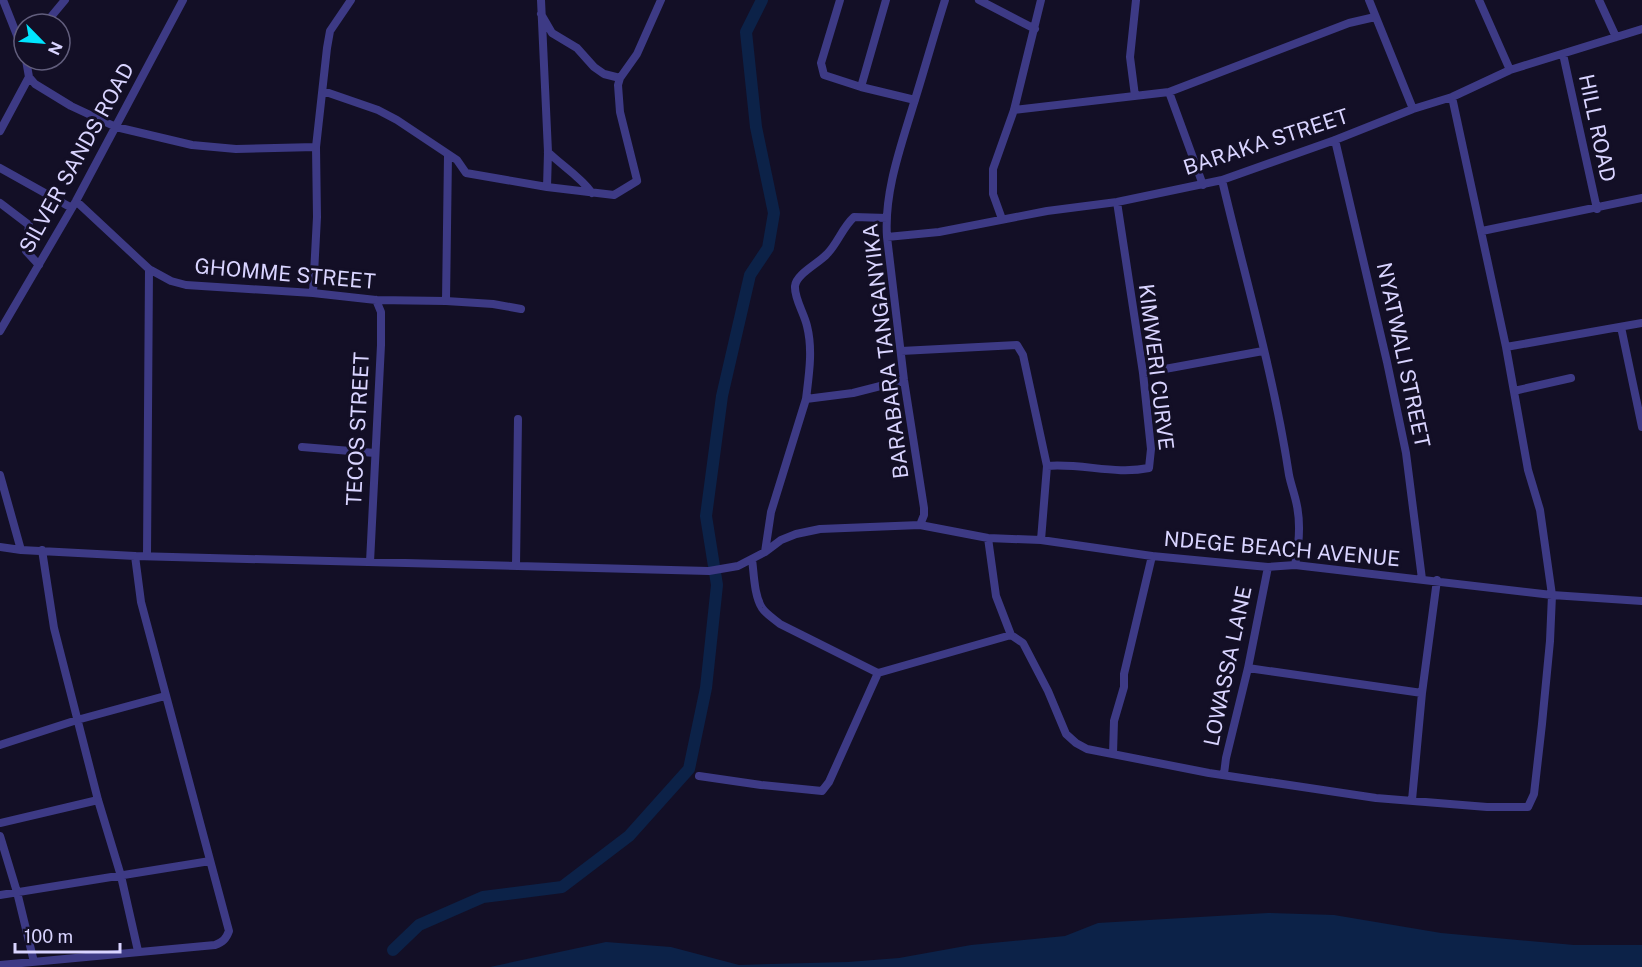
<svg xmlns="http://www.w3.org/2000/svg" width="1642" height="967" font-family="'Public Sans',sans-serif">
	<rect width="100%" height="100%" fill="#130f26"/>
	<path fill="#0c2248" d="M1268 913 1334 915 1441 933 1574 945H1642V967H490L606 942 671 947 739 965 848 962 899 958 971 945 1065 936 1098 923Z"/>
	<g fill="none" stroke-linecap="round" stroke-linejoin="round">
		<path stroke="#0c2248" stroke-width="12" d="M393 950 419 925 483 897 562 887 629 836 689 769 706 688 717 585 706 516 722 396 750 275 768 248 774 213 756 127 746 32 762 0"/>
		<path stroke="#3d3a85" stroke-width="8" d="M3 0 24 53
			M541 0 548 152 547 187
			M840 0 821 63 824 75 861 87 915 100
			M979 0 1035 29
			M1369 0 1413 109
			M1479 0 1510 70
			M1599 0 1616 37
			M541 14 552 33 577 48 594 67 604 74 620 78
			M45 24 65 0
			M1563 54 1597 209
			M26 60 29 77 35 84 71 106 116 127 192 145 236 149 316 147
			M861 87 886 0
			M323 91 378 110 397 120 457 160 466 173 547 187 614 195 637 181
			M1169 92 1203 185
			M1135 96 1130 57 1136 0
			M1014 110 1169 92 1349 23 1375 17
			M0 131 29 77
			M1335 140 1387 362 1406 453 1422 579
			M548 152C562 166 580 176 592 193
			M0 168 70 207
			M637 180 620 112 618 85 620 78 637 54 661 0
			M1222 180C1245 278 1274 375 1289 475 1291 485 1295 495 1297 506 1301 526 1299 545 1295 565
			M76 201 149 269 171 281 186 285 313 293 376 300 446 301 493 304 521 309
			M0 203 29 225 26 251 39 265
			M1002 219 993 194V169L1014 110 1041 0
			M1482 231 1642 198
			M887 237 939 232 1047 211 1117 202 1222 180 1335 140 1413 109 1452 97 1510 70 1642 29
			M313 293 317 217 316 147 327 48 330 31 351 0
			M446 301 448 155
			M1621 327 1642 427
			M0 331 76 201 183 0
			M1506 347 1642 323
			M901 351 1017 345 1023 355 1047 466
			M1143 373 1263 351
			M1514 391 1571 378
			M806 399 853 393 904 380
			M302 447 375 453
			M0 475 21 550
			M920 525 924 515V508L904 380 887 237C884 193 900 149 913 106 924 71 934 35 945 0
			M988 538 996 596 1011 635
			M1041 540 1047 466C1082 463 1115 475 1149 468L1151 449 1143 373 1117 202
			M0 547 21 550 135 556 709 571 738 566 765 552 781 540 796 534 820 529 920 525 988 538 1041 540 1152 556 1268 567 1295 565 1552 595 1642 601
			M42 550 54 628 98 800 121 876 138 951
			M765 552 771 512 806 399C809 374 813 350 807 326 804 313 794 298 795 286 796 274 819 263 827 254 838 243 842 228 854 217L887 218
			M147 556 149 269
			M752 559C754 574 754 595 762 608 766 614 774 619 780 624L878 673 1011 635 1023 643 1048 691 1066 734 1076 743 1087 749 1209 773 1376 798 1487 807H1528L1534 794 1542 724 1550 641 1552 595 1540 510 1528 470 1506 347 1452 97
			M370 562 381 345V312L376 300
			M516 566 518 419
			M1248 668 1422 693
			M0 745 77 720 165 696
			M1113 754 1114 721 1124 687V674L1152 556
			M1224 774 1226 758 1248 668 1268 567
			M699 776 761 785 822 791 829 782 878 673
			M1412 800 1422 693 1437 580
			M0 823 98 800
			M0 836 17 892 34 962
			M0 895 210 861
			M0 965 215 945C223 942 226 939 229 931L141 602 135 556"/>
	</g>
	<g text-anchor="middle" stroke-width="6" stroke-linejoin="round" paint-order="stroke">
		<g font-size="21" fill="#d9d4ff" stroke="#130f26">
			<text transform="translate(1597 128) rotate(78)" y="7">HILL ROAD</text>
			<text transform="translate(1266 142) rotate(-18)" y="7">BARAKA STREET</text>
			<text transform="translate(77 158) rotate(-61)" y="7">SILVER SANDS ROAD</text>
			<text transform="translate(285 274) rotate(5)" y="7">GHOMME STREET</text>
			<text transform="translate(886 351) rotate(-97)" y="7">BARABARA TANGANYIKA</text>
			<text transform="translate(1403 355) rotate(78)" y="7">NYATWALI STREET</text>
			<text transform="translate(1156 367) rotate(83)" y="7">KIMWERI CURVE</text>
			<text transform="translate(358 429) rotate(-87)" y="7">TECOS STREET</text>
			<text transform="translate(1282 549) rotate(5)" y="7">NDEGE BEACH AVENUE</text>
			<text transform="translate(1228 666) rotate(-78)" y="7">LOWASSA LANE</text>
		</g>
	</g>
	<g transform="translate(42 42) rotate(115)"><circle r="28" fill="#130f26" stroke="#625e7d" stroke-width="1.5"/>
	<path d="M0-4.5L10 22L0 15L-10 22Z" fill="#00e5ff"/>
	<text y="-9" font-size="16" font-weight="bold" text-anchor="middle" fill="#d9d4ff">N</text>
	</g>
	<path d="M15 943v9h105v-9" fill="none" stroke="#d9d4ff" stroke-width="3"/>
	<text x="24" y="943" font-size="18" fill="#d9d4ff" stroke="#130f26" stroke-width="4.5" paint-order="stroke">100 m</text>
</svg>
